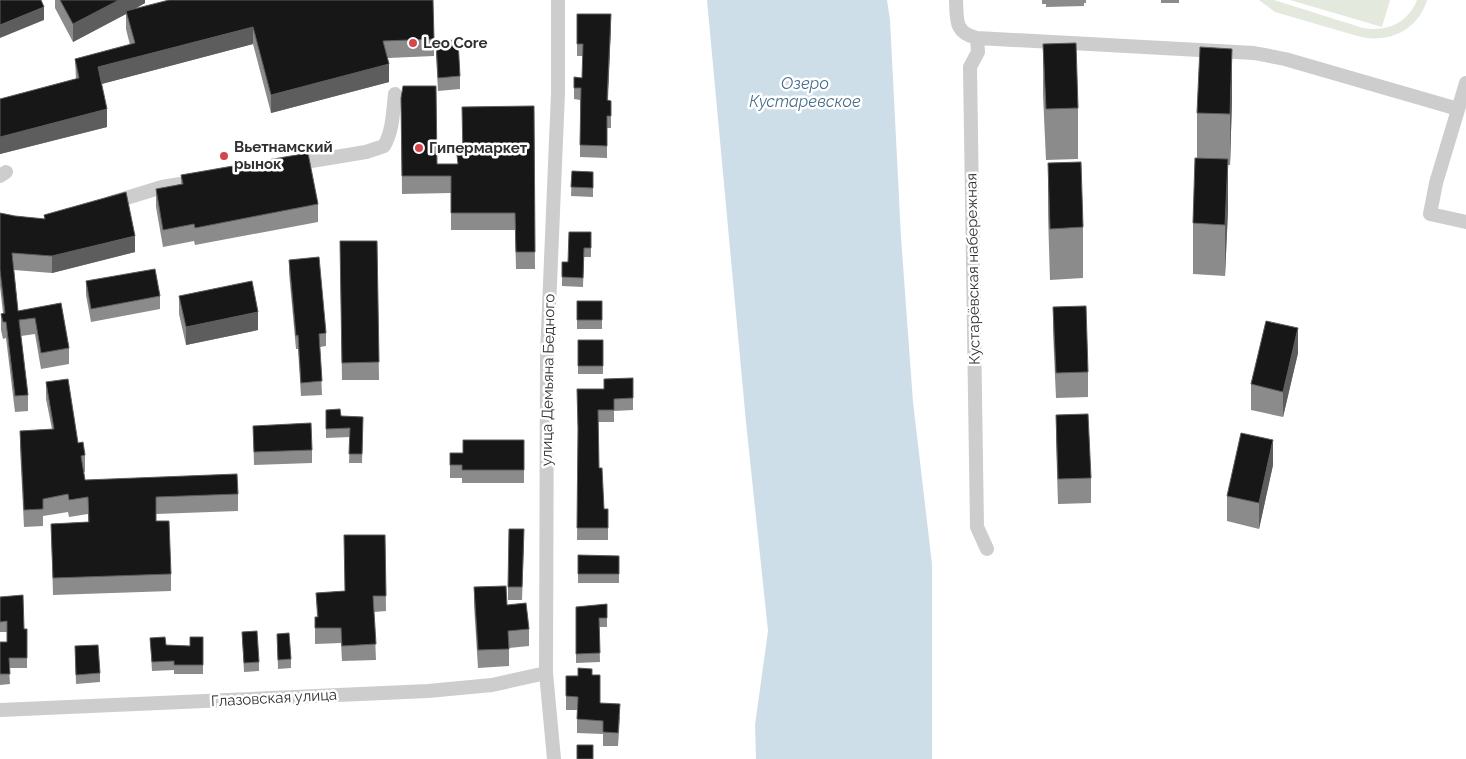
<svg xmlns="http://www.w3.org/2000/svg" width="1466" height="759" font-family="Raleway,sans-serif">
	<rect width="100%" height="100%" fill="#fff"/>
	<path fill="#e3e9dd" d="M1259 0H1274L1363 28C1387 32 1408 23 1417 0H1427C1418 30 1390 43 1361 37L1275 12Z
		M1290 0H1390L1382 27Z"/>
	<path fill="#cedee9" d="M707 0H887L890 20 901 237 913 402 932 564V759H756L755 725 768 631 746 422Z"/>
	<g fill="none" stroke-linecap="round" stroke-linejoin="round">
		<path stroke="#cdcdcd" stroke-width="14" d="M956 0C957 19 954 33 977 38L978 52 970 67 977 527 987 549
			M977 38 1254 53 1285 59 1458 109
			M1466 83 1436 183 1430 214 1466 222
			M293 164 366 152 384 146C393 131 393 111 395 94
			M0 176 6 172
			M110 203 162 187 198 181
			M0 710 428 691 492 685 546 673
			M554 759 546 673 547 355 558 93V0"/>
	</g>
	<path fill="#8b8b8b" d="M55 0H145V3L135 9 434 39V56L388 58 389 82 271 113 253 44 101 84 107 127 0 154V99L76 79 75 59 130 45 126 29V14L73 42 55 8Z
		M1042 0H1086V3H1084V6L1046 7V4H1042Z
		M1161 0H1179V3H1161Z
		M577 14 611 26 608 100 611 101V128H607V158L580 157V100L574 99V77L582 78 583 56H577Z
		M436 41 460 76V89L438 91 436 54Z
		M1043 44 1078 108V159L1046 160 1043 95Z
		M401 98 437 164H458L463 155 534 106 535 269H516L515 230H451V193L402 194Z
		M1232 100 1230 165H1228V210L1225 276 1193 274V223L1197 158V113Z
		M1048 163 1083 227V278L1050 280 1048 214Z
		M572 171 593 172V197L571 196Z
		M181 175 318 204V222L195 245 194 241 163 247 156 207V189L181 184Z
		M0 213 15 216 44 219V215L135 252 52 273 14 270 18 311 61 303 69 348V364L41 369 35 334 21 336 28 395V411L15 412 6 338 3 339 1 330V314L3 313 0 286Z
		M591 232V257H584L583 287 562 286V262H568Z
		M340 241H377L379 380H342Z
		M289 260 326 333V346L320 347 322 395 301 396 298 349H296L289 273Z
		M86 281 160 296V309L91 322 86 295Z
		M179 296 258 330 186 345 179 314Z
		M577 301H602V329H577Z
		M1053 307 1088 372V397L1056 398 1053 332Z
		M578 340H603V374H578Z
		M1298 353 1283 417 1251 410V384Z
		M46 382 85 455V472L83 473 85 480 238 494V511L156 514V521L171 574V591L53 595 51 524 88 522V514L69 517 68 512 43 516V526L24 527 20 448V431L52 429 46 399Z
		M577 389 633 398V410L614 411V422H598L599 468 604 509H608V540H577L578 435Z
		M1056 415 1091 478V503L1058 504 1056 440Z
		M341 416 363 417 362 463H349L350 437 326 438V419Z
		M253 426 312 450V463L254 465Z
		M524 440V483H462V478H450V453H463Z
		M1273 465 1259 529 1227 521V496Z
		M385 535 386 611 374 612 376 660 342 661 341 643 315 644V617H317L316 593 345 591Z
		M524 543 522 600H508V587Z
		M578 555 619 556V583H578Z
		M474 587 507 605 529 629V646L509 648V666L478 668 474 605Z
		M0 597 24 629H27V668H9L10 684 0 685V642H7V632H0Z
		M607 604V627H599L600 662 576 663V607Z
		M242 632 259 662V671L244 672Z
		M277 634 291 659V668L278 669Z
		M203 637V674H174V670L152 671 150 638 166 645 190 646Z
		M75 646 100 673V682L76 684Z
		M592 675 600 703 620 717 618 746H603V734L577 733V710H566V676Z"/>
	<path fill="#5d5d5d" d="M119 0H145V3L127 13 126 11V14L73 42V24Z
		M44 7V20L0 38V25Z
		M611 14V26L607 112V100Z
		M253 27V44L98 85V67Z
		M1232 49V100L1230 165V114Z
		M389 64V82L271 113V95Z
		M107 109V127L0 154V137Z
		M1228 159V210L1225 276V225Z
		M135 236V252L52 273V256Z
		M258 312V330L186 345V327Z
		M1298 328V353L1283 417V392Z
		M1273 440V465L1259 529V503Z"/>
	<path fill="#171717" stroke="#5d5d5d" d="M0 0H41L44 7 0 25Z
		M60 0H119L73 24Z
		M169 0H433L434 39 383 41 389 64 271 95 253 27 98 67 107 109 0 137V99L79 78 75 59 135 43 126 11Z
		M577 14H611L607 100 611 101V116H607V146L580 145 581 88H574V77L582 78 583 44H577Z
		M458 40 460 76 438 78 436 41Z
		M1076 43 1078 108 1046 109 1043 44Z
		M1200 47 1232 49 1230 114 1197 113Z
		M403 86H436L437 164H458L457 155H463L462 107 534 106 535 252H516L515 213H451V176H402L401 98Z
		M308 153 318 204 195 228 194 224 163 230 156 189 183 184 181 175Z
		M1195 158 1228 159 1225 225 1193 223Z
		M1081 162 1083 227 1050 229 1048 163Z
		M572 171 593 172V188L571 187Z
		M126 192 135 236 52 256 12 253 18 311 61 303 69 348 41 353 35 318 19 320 28 395 15 396 6 322H3L1 314 5 313 0 270V213L15 216 45 219 44 215Z
		M569 232H591V248H584L583 278 562 277V262H568Z
		M340 241H377L379 362 342 363Z
		M319 257 326 333 319 334 322 381 301 383 298 335 296 336 289 260Z
		M155 269 160 296 91 309 86 281Z
		M252 281 258 312 186 327 179 296Z
		M577 301H602V320H577Z
		M1086 306 1088 372 1056 373 1053 307Z
		M1266 321 1298 328 1283 392 1251 384Z
		M578 340H603V366H578Z
		M633 378V398L614 399V410H598L599 468H602L604 509H608V528H577L578 428 577 389H604V379Z
		M68 379 78 443 83 442 85 455 81 456 85 480 237 474 238 494 156 497V521H169L171 574 53 578 51 524 89 522 88 497 69 500 68 494 43 499V509L24 510 20 431 54 429 46 382Z
		M340 409 341 416 363 417 362 454H349L350 428 326 429V410Z
		M1088 414 1091 478 1058 479 1056 415Z
		M311 423 312 450 254 452 253 426Z
		M1241 433 1273 440 1259 503 1227 496Z
		M463 440H524V470H462V465H450V453H463Z
		M509 529H524L522 587H508Z
		M344 535H385L386 596H373L376 644 342 646 341 628H315V617H318L316 593 345 591Z
		M578 555 619 556V574H578Z
		M506 586 507 605 526 603 529 629 508 631 509 649 478 650 474 587Z
		M23 595 24 629H27V658H9L10 674H0V642H7V621L0 622V597Z
		M607 604V618H599L600 653 576 654V607Z
		M257 631 259 662 244 663 242 632Z
		M289 633 291 659 278 660 277 634Z
		M165 637 166 645 190 646V637H203V665H174V661L152 662 150 638Z
		M98 645 100 673 76 675 75 646Z
		M578 668 592 669V675H600V703L620 704 618 733 603 732V721L577 719 578 697 566 696V676H578Z
		M577 745H593V759H577Z"/>
	<g fill="#d5454a" stroke="#fff" stroke-width="2">
		<circle cx="413" cy="43" r="5"/>
		<circle cx="419" cy="148" r="5"/>
		<circle cx="224" cy="156" r="5"/>
	</g>
	<g text-anchor="middle" stroke-width="5" stroke-linejoin="round" paint-order="stroke">
		<g font-size="15" font-weight="bold" fill="#303030" stroke="#fff" text-anchor="start">
			<text x="423" y="48">Leo Core</text>
			<text x="234" y="152">Вьетнамский<tspan x="234" dy="17">рынок</tspan></text>
			<text x="429" y="153">Гипермаркет</text>
		</g>
		<g font-size="15" fill="#303030" stroke="#fff">
			<text transform="translate(973 269) rotate(-91)" y="5">Кустарёвская набережная</text>
			<text transform="translate(548 380) rotate(-89)" y="5">улица Демьяна Бедного</text>
			<text transform="translate(274 698) rotate(-3)" y="5">Глазовская улица</text>
		</g>
		<g font-size="16" font-style="italic" fill="#456d8b" stroke="#fff">
			<text x="805" y="89">Озеро<tspan x="805" dy="18">Кустаревское</tspan></text>
		</g>
	</g>
</svg>
